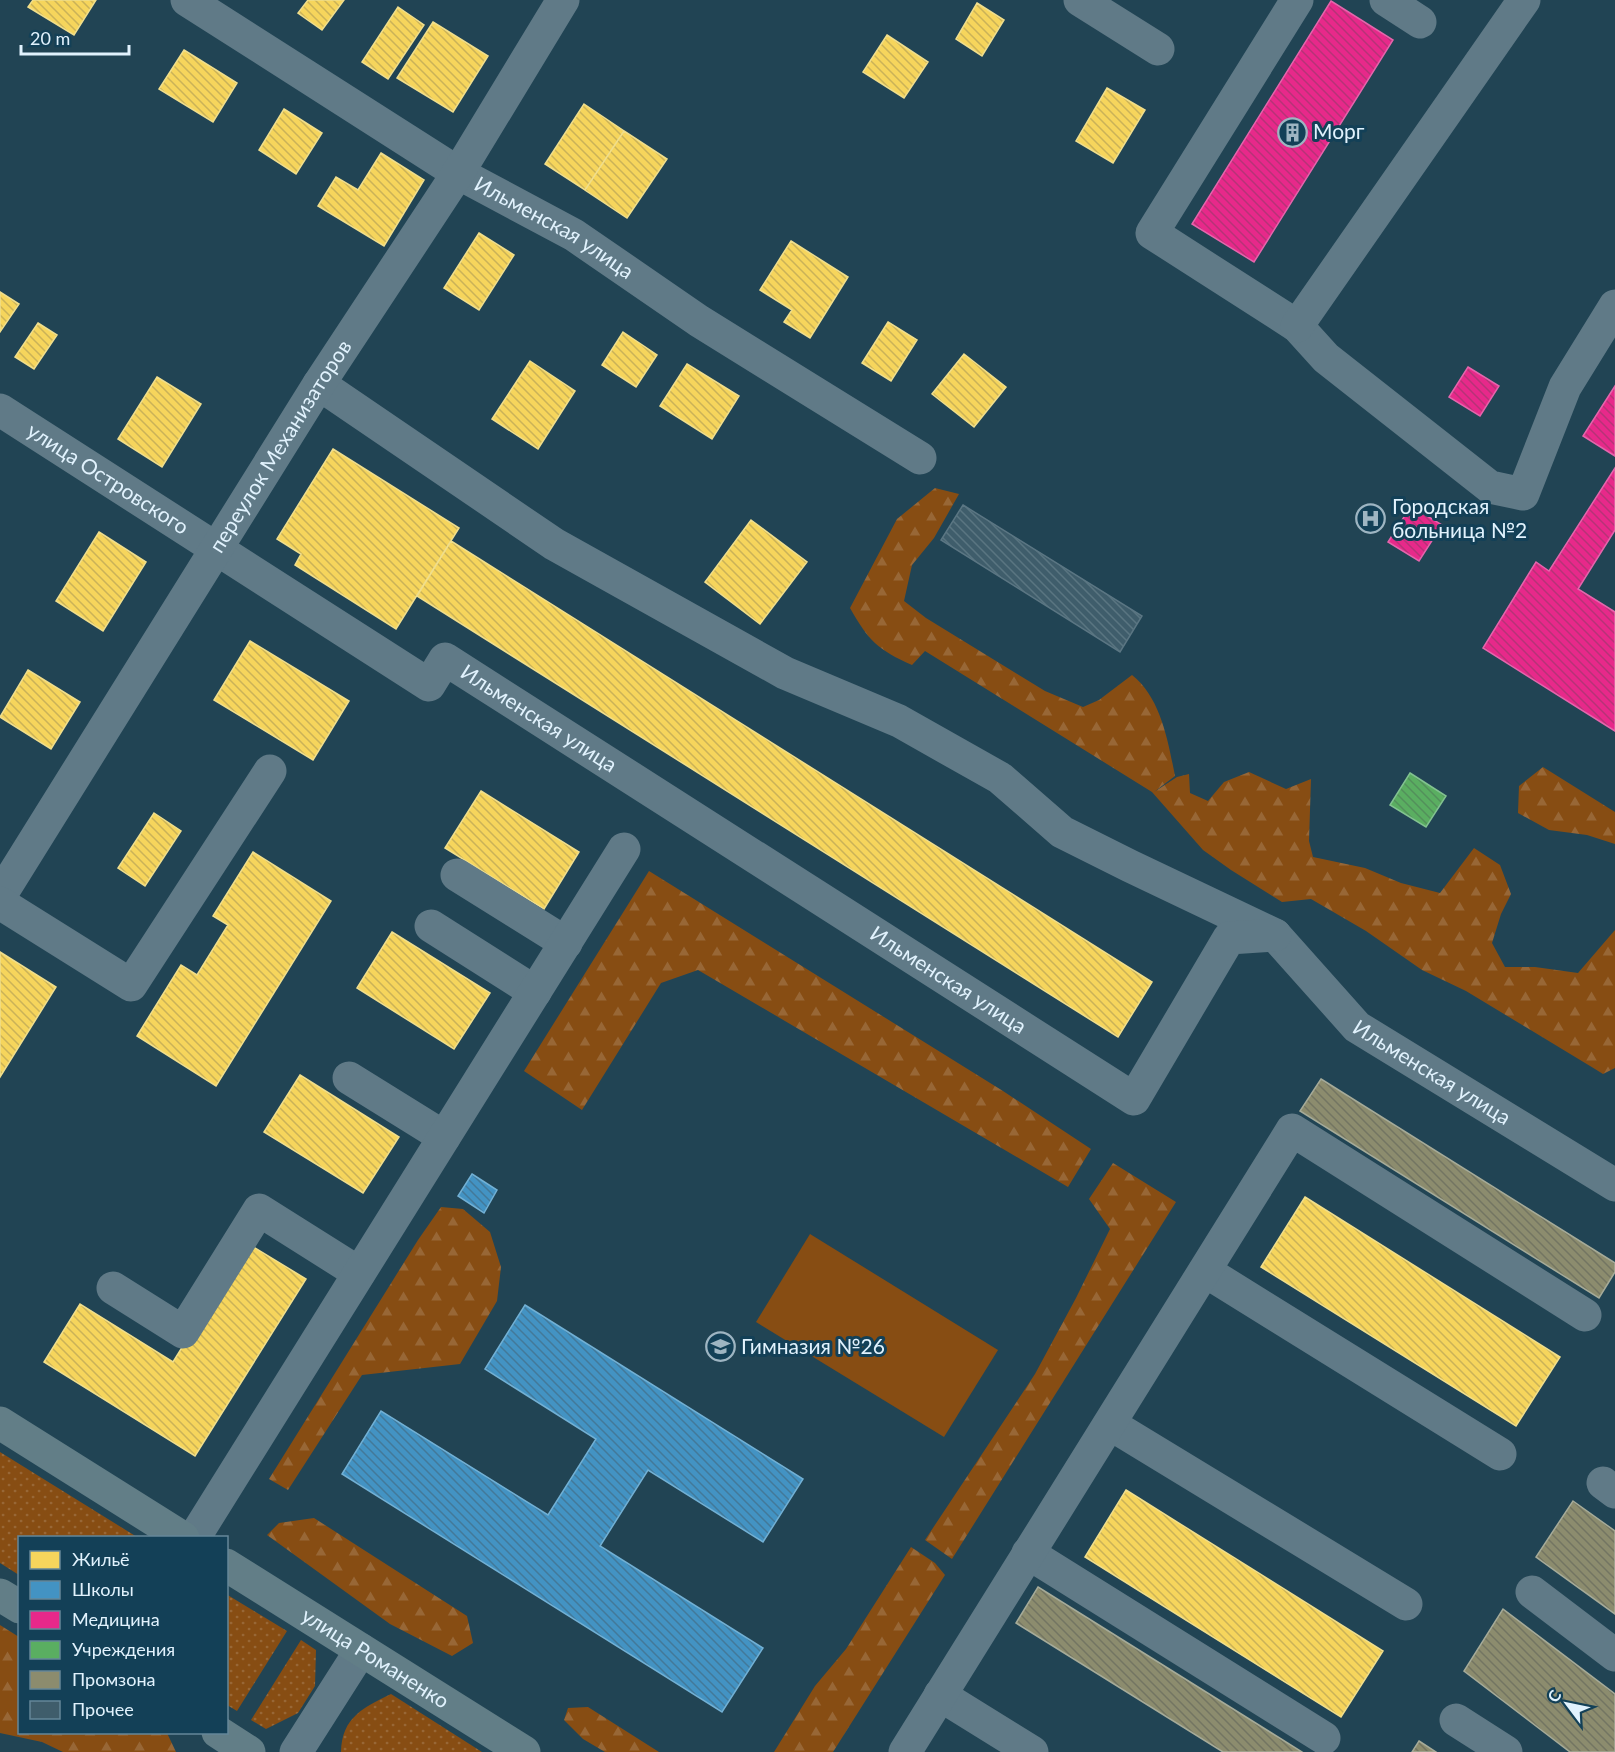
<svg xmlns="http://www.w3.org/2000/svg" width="1615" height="1752" font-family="Lato,sans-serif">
	<defs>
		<pattern id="grass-dots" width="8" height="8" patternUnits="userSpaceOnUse" patternTransform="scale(1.5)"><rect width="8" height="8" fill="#874d13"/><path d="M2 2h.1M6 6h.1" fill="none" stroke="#986736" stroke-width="1.8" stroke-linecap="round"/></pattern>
		<pattern id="forest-firs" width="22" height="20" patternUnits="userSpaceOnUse" patternTransform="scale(1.5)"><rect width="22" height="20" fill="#874d13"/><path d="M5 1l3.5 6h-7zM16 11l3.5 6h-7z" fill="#986736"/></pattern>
		<pattern id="homes-back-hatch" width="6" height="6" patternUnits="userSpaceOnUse" patternTransform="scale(1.5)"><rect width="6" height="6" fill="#f6d55c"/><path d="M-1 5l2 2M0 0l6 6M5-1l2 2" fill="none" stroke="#cab258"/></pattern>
		<pattern id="schools-back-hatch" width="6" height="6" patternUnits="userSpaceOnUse" patternTransform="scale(1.5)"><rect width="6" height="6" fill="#4393c3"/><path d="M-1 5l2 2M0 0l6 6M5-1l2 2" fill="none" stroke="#437999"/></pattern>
		<pattern id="health-back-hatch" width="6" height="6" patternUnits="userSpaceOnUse" patternTransform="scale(1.5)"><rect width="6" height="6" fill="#e7298a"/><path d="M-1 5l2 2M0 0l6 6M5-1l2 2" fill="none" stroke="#b63377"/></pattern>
		<pattern id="public-back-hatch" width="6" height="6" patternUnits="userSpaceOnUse" patternTransform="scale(1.5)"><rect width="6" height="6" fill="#5aae61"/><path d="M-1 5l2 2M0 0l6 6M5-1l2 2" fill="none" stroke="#53905b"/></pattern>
		<pattern id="industry-back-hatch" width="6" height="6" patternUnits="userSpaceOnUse" patternTransform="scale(1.5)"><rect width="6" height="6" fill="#8c8c6e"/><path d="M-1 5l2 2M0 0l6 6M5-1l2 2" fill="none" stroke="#737562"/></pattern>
		<pattern id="building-back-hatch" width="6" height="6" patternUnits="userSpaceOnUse" patternTransform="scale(1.5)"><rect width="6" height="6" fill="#3f5d6b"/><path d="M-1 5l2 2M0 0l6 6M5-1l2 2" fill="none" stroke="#5a7581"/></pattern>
	</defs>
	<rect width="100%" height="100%" fill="#214454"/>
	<path fill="url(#grass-dots)" d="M0 1452 137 1537 20 1538 19 1575 0 1563Z
		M226 1594 287 1631 237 1711 227 1705Z
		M301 1640 316 1650 315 1686 298 1713 266 1729 251 1720Z
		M391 1694 482 1752H341C342 1717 363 1708 391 1694Z"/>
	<path fill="url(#forest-firs)" d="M935 488 959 494 934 538 912 565 904 601 926 618 1045 691 1083 707 1099 700 1132 675C1161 698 1168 741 1175 776L1154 792 1177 777 1189 774 1190 793 1208 801 1224 782 1249 772 1286 789 1311 779 1309 841 1313 857 1365 868 1401 883 1440 893 1474 848 1500 865 1511 894 1501 914 1492 943 1505 967H1535L1578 973 1615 930V1068L1603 1074 1595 1069 1466 991 1422 970 1366 931 1311 899 1282 902 1231 870 1203 850 1152 792 925 651 912 665C878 650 868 640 850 608L897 519Z
		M1543 767 1615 812V844L1587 835 1549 830 1518 813 1519 786Z
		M649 871 1003 1091 1091 1149 1068 1187 698 970 661 983 582 1110 524 1071Z
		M1113 1163 1176 1202 952 1559 925 1540 1035 1374 1076 1298 1110 1229 1089 1199Z
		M441 1207 463 1209 490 1232 501 1267 497 1301 460 1364 362 1375 288 1490 269 1479 418 1240Z
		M314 1518 467 1616 473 1643 452 1656 390 1624 267 1535 279 1523Z
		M911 1547 935 1563 945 1575 833 1752H774L815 1686 846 1649Z
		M0 1625 19 1637 20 1732 167 1733 176 1752H63L42 1742 0 1733Z
		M588 1707 659 1752H605L583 1739 564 1720 568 1708Z"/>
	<path fill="#874d13" d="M810 1234 998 1350 944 1437 756 1322Z"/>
	<path fill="url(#homes-back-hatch)" stroke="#f0de8c" stroke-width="1.5" d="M33 0H96L74 35 28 7Z
		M308 0H344L322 30 298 13Z
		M977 3 1004 20 982 56 956 39Z
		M398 7 424 25 388 79 362 62Z
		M433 22 488 56 453 112 397 78Z
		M887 35 928 62 904 98 863 72Z
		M184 50 237 83 213 122 159 89Z
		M1107 88 1145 110 1113 163 1076 141Z
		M584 104 624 131 585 190 545 164Z
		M284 109 322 133 296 174 259 150Z
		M624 131 667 159 627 218 585 190Z
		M381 153 424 180 384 246 318 206 336 177 358 190Z
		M479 233 514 255 479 310 444 288Z
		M791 241 848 277 810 338 784 322 792 310 760 290Z
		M0 292 19 304 0 332Z
		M888 322 917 340 891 381 862 363Z
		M38 323 57 335 34 369 15 357Z
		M623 332 657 355 636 387 602 365Z
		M964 354 1006 387 974 427 932 394Z
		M530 361 575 391 538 449 492 419Z
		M687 364 739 396 712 439 660 406Z
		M157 377 201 404 162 467 118 439Z
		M333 449 459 528 396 629 295 565 301 554 277 539Z
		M751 520 807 562 760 624 705 582Z
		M99 532 146 562 103 631 56 601Z
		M451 541 1152 982 1118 1037 417 596Z
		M250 641 349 701 313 760 214 700Z
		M28 670 80 702 51 749 0 717Z
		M481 791 579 852 544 909 445 848Z
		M154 813 181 831 145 886 118 868Z
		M253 852 331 901 216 1086 137 1036 181 965 197 975 228 925 213 916Z
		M392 932 490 993 454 1049 357 988Z
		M0 952 56 987 0 1077Z
		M300 1075 399 1137 363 1193 264 1132Z
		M1305 1197 1560 1357 1516 1426 1261 1267Z
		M247 1243 306 1279 195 1456 44 1362 80 1304 173 1362Z
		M1126 1490 1383 1651 1341 1717 1085 1557Z"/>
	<path fill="url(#schools-back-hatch)" stroke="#72b0d4" stroke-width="1.5" d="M472 1174 497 1190 484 1213 458 1196Z
		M525 1305 803 1479 763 1542 648 1470 600 1546 763 1648 722 1712 342 1474 381 1411 548 1515 596 1439 485 1369Z"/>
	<path fill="url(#health-back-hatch)" stroke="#e565ac" stroke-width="1.5" d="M1331 1 1393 40 1254 262 1192 224Z
		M1468 367 1499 386 1480 416 1449 397Z
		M1615 386V456L1583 436Z
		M1615 468V530L1578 589 1615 612V731L1483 648 1536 562 1549 571Z
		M1411 506 1442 525 1419 561 1388 542Z"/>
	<path fill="url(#public-back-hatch)" stroke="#82c290" stroke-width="1.5" d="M1410 773 1446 796 1426 827 1390 805Z"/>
	<path fill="url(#industry-back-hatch)" stroke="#a6ab99" stroke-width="1.5" d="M1321 1079 1615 1263V1272L1599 1298 1300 1111Z
		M1573 1501 1615 1531V1614L1536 1557Z
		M1038 1587 1302 1752H1223L1016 1623Z
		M1503 1609 1615 1694V1752H1570L1464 1671Z
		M1419 1741 1436 1752H1412Z"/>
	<path fill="url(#building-back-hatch)" stroke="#5b7683" stroke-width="1.5" d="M963 505 1142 616 1120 652 941 540Z"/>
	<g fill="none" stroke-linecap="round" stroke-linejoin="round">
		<g stroke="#607a87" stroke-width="33">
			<path id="s1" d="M187 0 458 173 574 235 699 321 920 458"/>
			<path d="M1080 0 1158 49"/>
			<path d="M1297 0 1152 233 1297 326 1326 358 1490 487 1523 494 1565 387 1615 306"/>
			<path d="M1386 0 1420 22"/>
			<path d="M1297 326 1524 0"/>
			<path id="s2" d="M319 384 554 544 785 673 899 721 1000 778 1062 832 1130 866 1275 935 1357 1027 1615 1185"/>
			<path id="s3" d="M0 410 429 685 445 659 1134 1099 1229 938 1275 935"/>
			<path d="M457 875 566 943"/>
			<path id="s4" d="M0 896 319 384 458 173 563 0"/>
			<path d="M0 903 131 985 270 771"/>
			<path d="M431 926 535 992"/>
			<path d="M349 1078 444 1137"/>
			<path d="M1205 1271 1500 1454"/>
			<path d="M113 1288 183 1332 259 1210 359 1273"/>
			<path d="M1110 1424 1406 1604"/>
			<path d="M1603 1483 1615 1492"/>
			<path d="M194 1538 624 849"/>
			<path d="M1028 1553 1324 1738"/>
			<path d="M1532 1592 1615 1655"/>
			<path d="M940 1695 1032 1752"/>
			<path d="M1456 1720 1506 1752"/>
			<path d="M296 1752 361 1650"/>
			<path d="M905 1752 1292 1130 1585 1315"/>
		</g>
		<g stroke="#627e87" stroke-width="33">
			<path d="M0 1423 183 1538"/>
			<path id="s5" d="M226 1565 524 1752"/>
			<path d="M0 1595 20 1607"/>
			<path d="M218 1732 249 1752"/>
		</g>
	</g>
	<defs>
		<symbol id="building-ring" viewBox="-11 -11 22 22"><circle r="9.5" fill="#134057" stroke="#9eb5c2" stroke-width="1.5"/><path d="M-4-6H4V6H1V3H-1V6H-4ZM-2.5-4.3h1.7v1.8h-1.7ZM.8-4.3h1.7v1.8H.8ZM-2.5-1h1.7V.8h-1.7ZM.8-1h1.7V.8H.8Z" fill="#9eb5c2"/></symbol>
		<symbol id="hospital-ring" viewBox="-11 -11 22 22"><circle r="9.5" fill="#134057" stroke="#9eb5c2" stroke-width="1.5"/><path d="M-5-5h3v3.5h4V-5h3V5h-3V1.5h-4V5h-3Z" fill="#9eb5c2"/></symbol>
		<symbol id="school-ring" viewBox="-11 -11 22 22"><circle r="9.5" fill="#134057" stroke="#9eb5c2" stroke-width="1.5"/><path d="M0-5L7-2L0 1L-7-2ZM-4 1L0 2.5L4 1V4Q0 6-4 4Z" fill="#9eb5c2"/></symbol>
	</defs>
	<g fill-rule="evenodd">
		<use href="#building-ring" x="1276" y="116" width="33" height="33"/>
		<use href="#hospital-ring" x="1354" y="502" width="33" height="33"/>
		<use href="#school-ring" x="704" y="1330" width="33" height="33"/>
	</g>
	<g text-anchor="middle" stroke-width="6" stroke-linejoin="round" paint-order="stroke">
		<g font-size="21" fill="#e1f2fd" stroke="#134057" text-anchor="start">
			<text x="1313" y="139">Морг</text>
			<text x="1392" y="514">Городская<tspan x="1392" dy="24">больница №2</tspan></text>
			<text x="741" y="1354">Гимназия №26</text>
		</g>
		<g font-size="21" fill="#e1f2fd" stroke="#134057">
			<text dy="7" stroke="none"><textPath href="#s1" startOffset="432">Ильменская улица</textPath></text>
			<text dy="7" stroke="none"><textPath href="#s4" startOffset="530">переулок Механизаторов</textPath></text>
			<text dy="7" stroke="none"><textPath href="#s3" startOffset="128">улица Островского</textPath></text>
			<text dy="7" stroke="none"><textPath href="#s3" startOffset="651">Ильменская улица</textPath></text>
			<text dy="7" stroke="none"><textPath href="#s3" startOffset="1137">Ильменская улица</textPath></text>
			<text dy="7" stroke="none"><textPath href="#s2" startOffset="1318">Ильменская улица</textPath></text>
			<text dy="7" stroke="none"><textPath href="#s5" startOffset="176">улица Романенко</textPath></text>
		</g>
	</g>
	<rect x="18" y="1536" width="210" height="198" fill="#134057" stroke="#658799" stroke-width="1.5"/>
	<rect x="30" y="1551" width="30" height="18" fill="#f6d55c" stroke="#658799" stroke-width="1.5"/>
	<text x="72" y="1566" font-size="18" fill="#e1f2fd">Жильё</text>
	<rect x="30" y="1581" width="30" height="18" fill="#4393c3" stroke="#658799" stroke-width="1.5"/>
	<text x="72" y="1596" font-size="18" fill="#e1f2fd">Школы</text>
	<rect x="30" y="1611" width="30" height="18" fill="#e7298a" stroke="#658799" stroke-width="1.5"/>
	<text x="72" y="1626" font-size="18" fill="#e1f2fd">Медицина</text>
	<rect x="30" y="1641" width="30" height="18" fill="#5aae61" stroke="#658799" stroke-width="1.5"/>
	<text x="72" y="1656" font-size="18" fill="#e1f2fd">Учреждения</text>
	<rect x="30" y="1671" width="30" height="18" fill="#8c8c6e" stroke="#658799" stroke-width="1.5"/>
	<text x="72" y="1686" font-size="18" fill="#e1f2fd">Промзона</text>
	<rect x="30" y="1701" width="30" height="18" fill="#3f5d6b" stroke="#658799" stroke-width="1.5"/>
	<text x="72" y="1716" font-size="18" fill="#e1f2fd">Прочее</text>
	<g transform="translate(1567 1704) rotate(302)" stroke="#134057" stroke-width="4.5" paint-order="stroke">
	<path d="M0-4.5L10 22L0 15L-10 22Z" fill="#e1f2fd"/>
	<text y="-9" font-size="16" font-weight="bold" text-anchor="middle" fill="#e1f2fd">С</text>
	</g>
	<path d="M21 45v9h108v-9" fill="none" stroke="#e1f2fd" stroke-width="3"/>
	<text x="30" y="45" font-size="18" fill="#e1f2fd" stroke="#134057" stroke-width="4.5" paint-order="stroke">20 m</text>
</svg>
